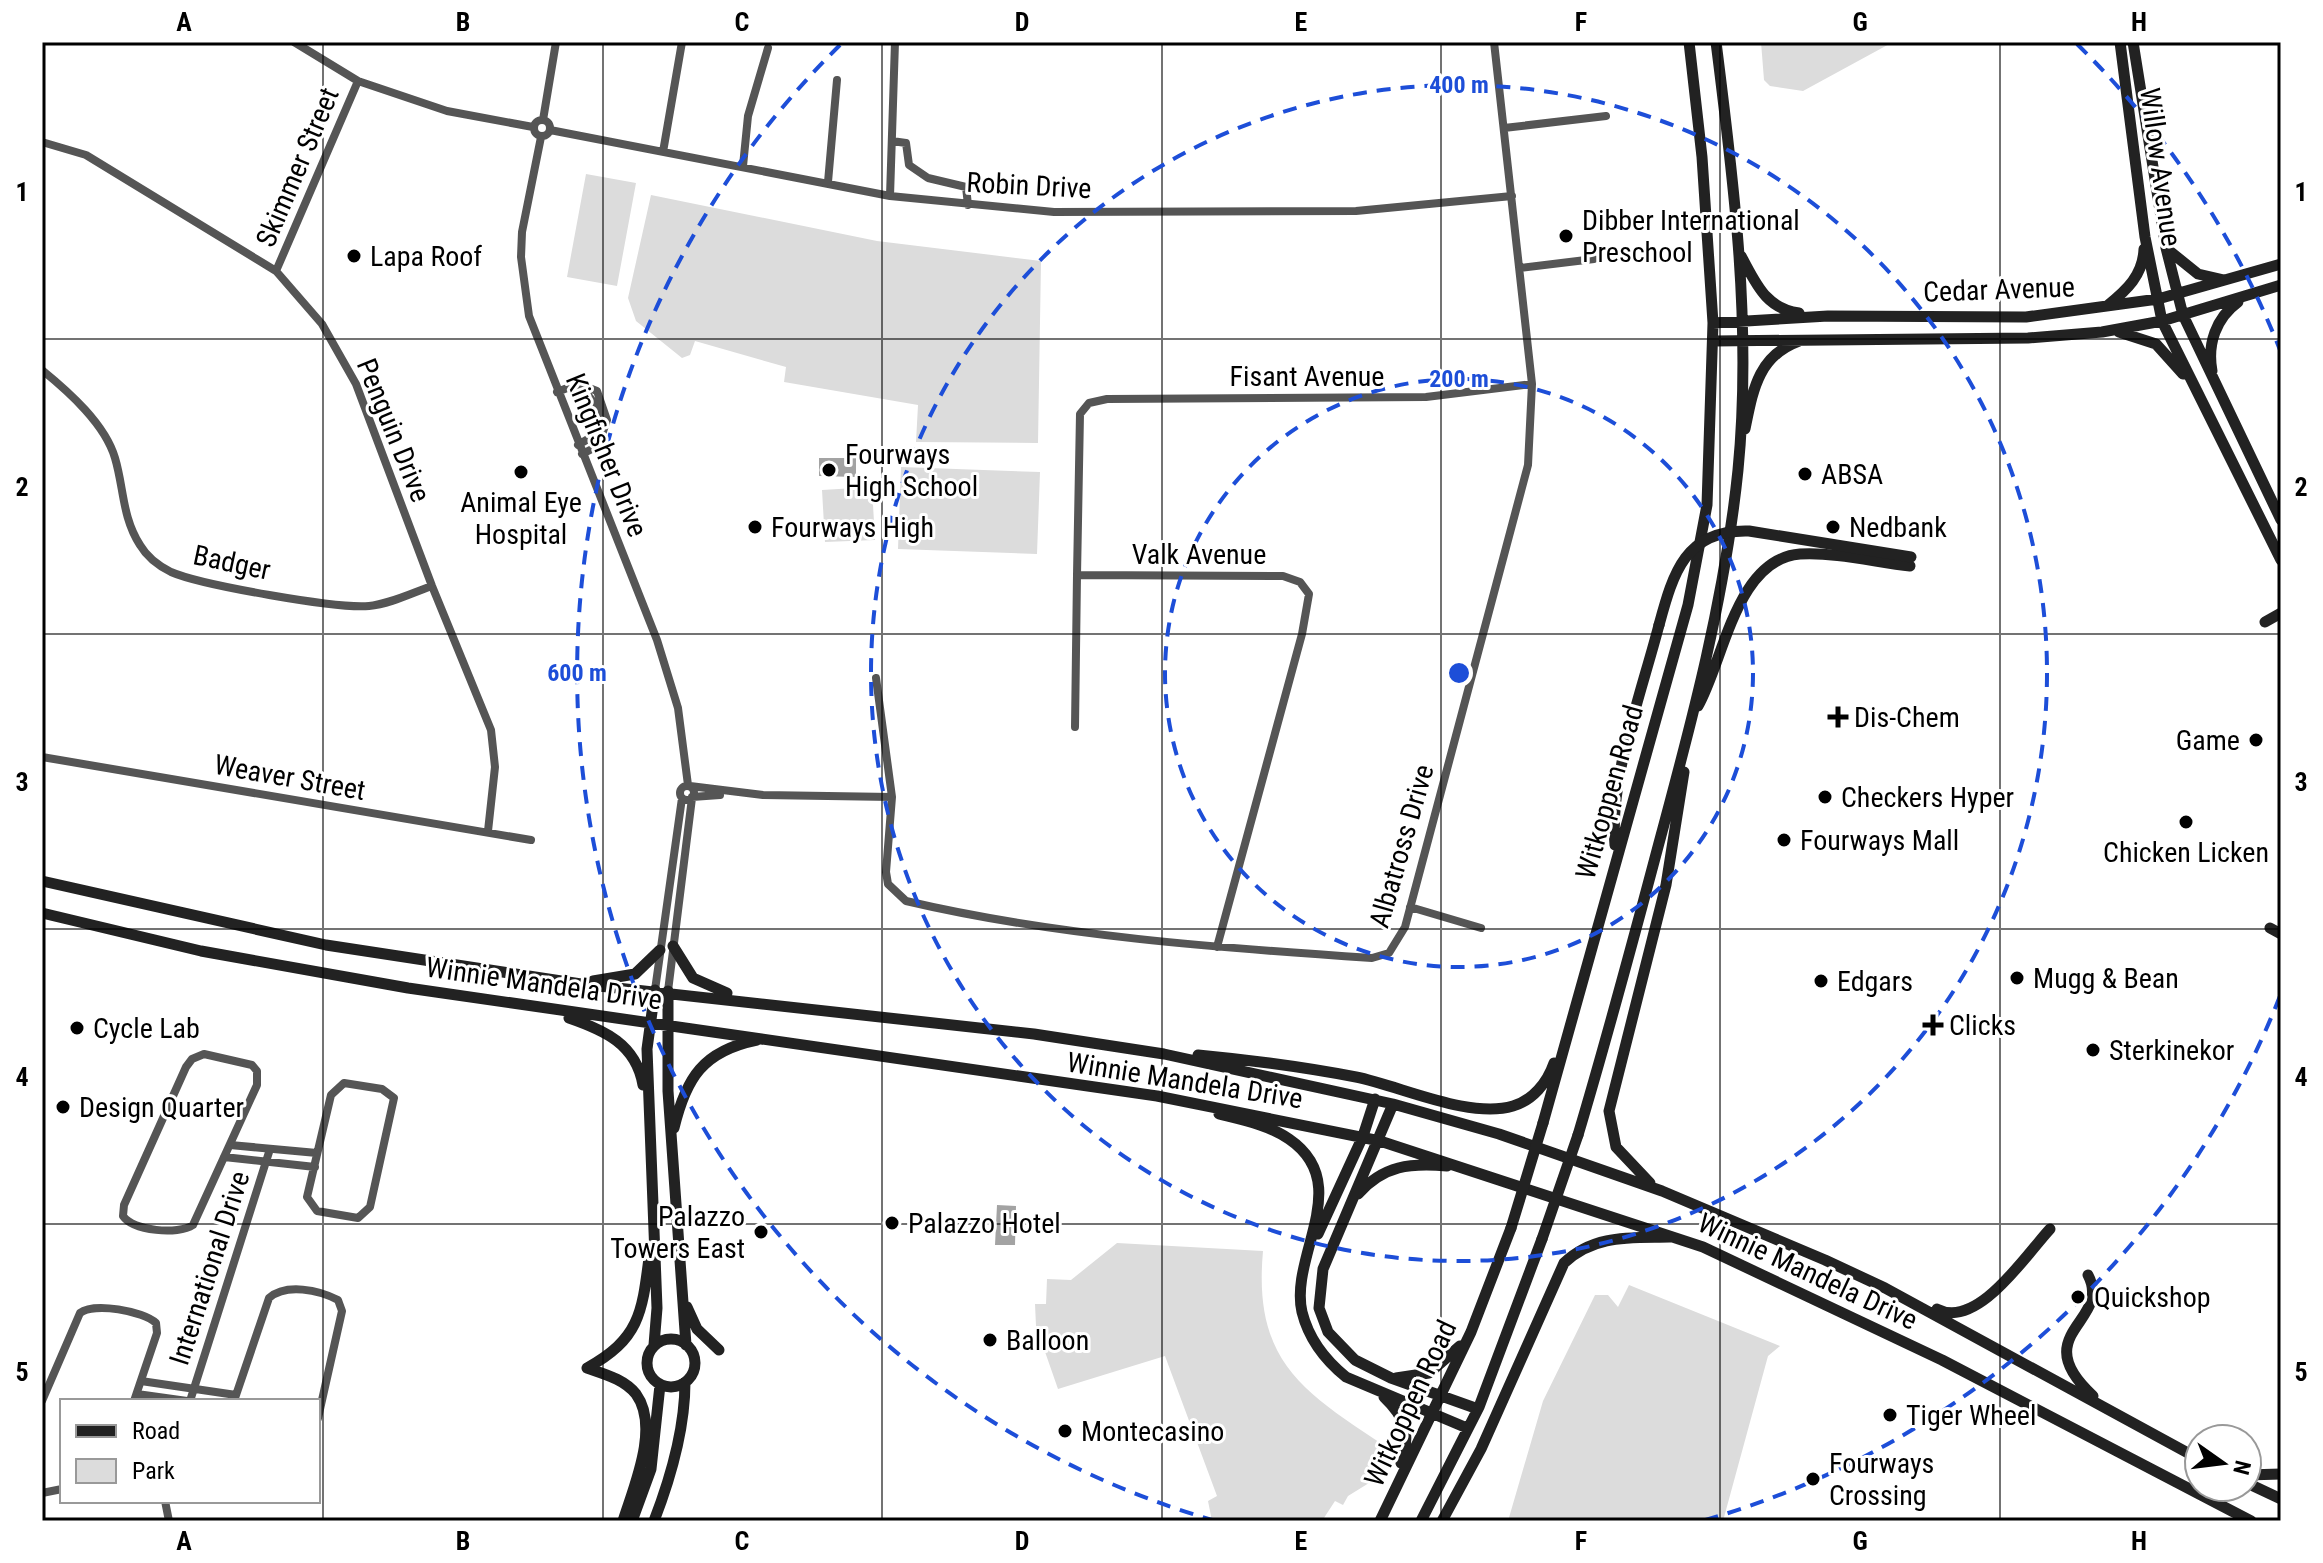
<svg xmlns="http://www.w3.org/2000/svg" width="2323" height="1563" font-family="'Roboto Condensed',sans-serif">
	<rect width="100%" height="100%" fill="#fff"/>
	<path fill="#dcdcdc" d="M1761 42H1893L1803 91 1770 86 1764 80Z
		M586 174 636 183 617 286 567 277Z
		M651 195 877 241 1041 261 1038 443 916 442 918 405 784 382 786 367 695 341 690 355 682 358 636 321 628 298Z
		M901 467 1040 472 1037 554 898 549Z
		M872 487 875 540 825 542 822 490Z
		M1117 1243 1263 1251C1253 1361 1302 1391 1385 1446L1369 1483 1348 1496 1343 1505 1335 1501 1322 1521H1212L1208 1501 1217 1496 1165 1356 1058 1389 1036 1326 1035 1304H1046L1047 1279 1071 1280Z
		M1629 1285 1780 1346 1768 1356 1723 1521H1508L1543 1401 1595 1295H1608L1618 1307Z"/>
	<path fill="#a3a3a3" d="M819 458H856V477L819 476Z
		M997 1205 1016 1206 1015 1245H995Z"/>
	<g fill="none" stroke-linecap="round" stroke-linejoin="round">
		<path stroke="#555" stroke-width="8" d="M294 42 358 81 447 111 533 127
			M534 128a8 8 0 1 1 16 0a8 8 0 1 1-16 0Z
			M543 120 556 42
			M1504 128 1606 116
			M550 130 890 196 1054 212 1356 211 1512 196
			M541 137 522 232 521 257 529 316 657 640 678 708 688 785
			M892 141 906 143 909 165 928 178 966 187 968 205
			M42 142 86 155 276 271 322 324 356 384 432 586 491 730 495 767 488 831
			M663 152 682 42
			M743 166 748 116 768 48
			M828 182 837 80
			M890 196 895 42
			M1520 268 1594 259
			M276 271 358 81
			M42 370C69 392 105 424 115 458 124 488 122 517 140 545 147 557 159 566 171 572 201 585 337 609 369 606 390 604 412 593 432 586
			M557 392 575 385C593 396 602 411 598 433L578 445
			M582 454 598 446 607 420 597 391 584 386
			M876 678 892 797 886 872 888 884 906 901C1055 936 1220 948 1372 958L1389 953 1405 927 1528 465 1532 384 1494 42
			M1075 727 1077 575
			M42 757 531 840
			M680 793a7 7 0 1 1 14 0a7 7 0 1 1-14 0Z
			M690 786 763 795 892 797
			M692 797 720 795
			M1410 907 1481 928
			M1217 947 1302 634 1309 594 1300 582 1283 576 1077 575 1080 414 1089 403 1107 399 1426 397 1532 384
			M655 990 682 798
			M668 991 692 798
			M204 1054 252 1065 257 1071V1085L193 1225C178 1235 133 1231 123 1216L124 1205 186 1067 192 1059Z
			M344 1083 382 1089 394 1098 370 1207 358 1218 317 1211 307 1197 331 1095Z
			M230 1145 317 1153
			M224 1157 315 1167
			M141 1381 236 1395
			M137 1394 187 1401
			M42 1401 80 1313C94 1302 143 1311 156 1323L157 1333 134 1401
			M190 1401 270 1149
			M234 1401 269 1298C286 1283 319 1290 338 1300L342 1311 318 1418
			M42 1493 62 1489
			M165 1501 169 1521"/>
		<path stroke="#222" stroke-width="11" d="M2120 42 2145 237 2162 321 2281 560
			M2133 42 2166 248 2183 315 2281 520
			M2167 249 2198 274 2224 280
			M1741 256C1756 283 1765 308 1799 313
			M2107 306C2127 290 2143 275 2144 249
			M1713 323 1828 316 2026 317 2158 299 2281 264
			M2119 332 2156 344 2183 374
			M1714 341 2028 338 2102 332 2162 321 2281 285
			M2212 371C2207 344 2216 318 2238 302
			M1745 429C1753 390 1758 356 1799 341
			M2265 622 2281 613
			M1698 706C1724 660 1736 559 1800 554 1836 552 1875 562 1910 566
			M1615 845C1609 778 1642 691 1659 625
			M42 881 326 945 581 984 1034 1034 1164 1054 1393 1104 1499 1134 1662 1191 1825 1260 1885 1288 2199 1459
			M42 913 201 951 408 988 1157 1096 1380 1141 1703 1247 1942 1360 2251 1521
			M2270 928 2281 934
			M673 946 693 978 727 993
			M593 981 635 974 660 950
			M668 991V1091L686 1345
			M569 1018C604 1030 636 1044 643 1085
			M1198 1055C1251 1060 1304 1067 1356 1077 1401 1086 1469 1119 1513 1106 1533 1100 1547 1083 1554 1063
			M1393 1104 1323 1269 1319 1308 1328 1332 1355 1360 1391 1378 1478 1409
			M1219 1114C1243 1120 1269 1125 1289 1139 1355 1184 1289 1256 1302 1312 1309 1340 1325 1360 1346 1377L1467 1428
			M1543 1123 1688 605 1707 505 1713 323 1702 157 1689 42
			M674 1128C686 1078 703 1051 757 1040
			M1578 1135C1607 1038 1633 941 1659 843 1692 721 1725 597 1738 470 1752 327 1734 184 1716 42
			M1650 1183 1616 1147 1609 1111 1666 885 1684 772
			M1358 1194C1384 1165 1410 1163 1447 1166
			M1318 1234 1363 1136 1375 1099
			M2088 1275C2113 1322 2025 1333 2093 1396
			M687 1307 697 1329 719 1350
			M1937 1309C1977 1330 2025 1256 2050 1229
			M647 1363a24 24 0 1 1 48 0a24 24 0 1 1-48 0Z
			M654 1345 657 1308 647 1049 655 990
			M587 1368C604 1374 624 1379 636 1394 660 1427 634 1486 623 1521
			M587 1368C639 1339 642 1314 649 1258
			M1396 1378 1429 1373 1460 1346
			M1384 1397C1406 1418 1411 1434 1401 1463
			M2247 1475 2281 1474
			M2247 1483 2281 1499
			M632 1521 651 1469 660 1385
			M654 1521C671 1477 685 1430 685 1382
			M1380 1521 1471 1332 1511 1228
			M1421 1521 1479 1407 1542 1239
			M1442 1521 1481 1449 1564 1263C1594 1234 1631 1238 1670 1237"/>
		<path stroke="#222" stroke-width="11" d="M1659 625C1673 574 1685 529 1749 531L1911 557
			M1511 1228 1543 1123
			M1542 1239 1578 1135"/>
	</g>
	<path fill="none" stroke="#000" stroke-width="2" stroke-opacity="0.55" d="M323 42V1521M603 42V1521M882 42V1521M1162 42V1521M1441 42V1521M1720 42V1521M2000 42V1521M42 339H2281M42 634H2281M42 929H2281M42 1224H2281"/>
	<g fill="none" stroke="#1d4ed8" stroke-width="4" stroke-dasharray="14 10">
		<circle cx="1459" cy="673" r="294"/>
		<circle cx="1459" cy="673" r="588"/>
		<path d="M2280 996A882 882 0 0 1 1702 1521M1216 1521A882 882 0 0 1 841 44M2077 44A882 882 0 0 1 2280 350"/>
	</g>
	<g fill="#000" stroke="#fff" stroke-width="3">
		<circle cx="1566" cy="236" r="8"/>
		<circle cx="354" cy="256" r="8"/>
		<circle cx="829" cy="470" r="8"/>
		<circle cx="521" cy="472" r="8"/>
		<circle cx="1805" cy="474" r="8"/>
		<circle cx="755" cy="527" r="8"/>
		<circle cx="1833" cy="527" r="8"/>
		<path d="M1834 705h8v8h8v8h-8v8h-8v-8h-8v-8h8z"/>
		<circle cx="2256" cy="740" r="8"/>
		<circle cx="1825" cy="797" r="8"/>
		<circle cx="2186" cy="822" r="8"/>
		<circle cx="1784" cy="840" r="8"/>
		<circle cx="2017" cy="978" r="8"/>
		<circle cx="1821" cy="981" r="8"/>
		<path d="M1929 1013h8v8h8v8h-8v8h-8v-8h-8v-8h8z"/>
		<circle cx="77" cy="1028" r="8"/>
		<circle cx="2093" cy="1050" r="8"/>
		<circle cx="63" cy="1107" r="8"/>
		<circle cx="892" cy="1223" r="8"/>
		<circle cx="761" cy="1232" r="8"/>
		<circle cx="2078" cy="1297" r="8"/>
		<circle cx="990" cy="1340" r="8"/>
		<circle cx="1890" cy="1415" r="8"/>
		<circle cx="1065" cy="1431" r="8"/>
		<circle cx="1813" cy="1479" r="8"/>
	</g>
	<g text-anchor="middle" stroke-width="6" stroke-linejoin="round" paint-order="stroke">
		<g font-size="28" fill="#000" stroke="#fff">
			<text transform="translate(297 167) rotate(-67)" y="10">Skimmer Street</text>
			<text transform="translate(2161 167) rotate(82)" y="10">Willow Avenue</text>
			<text transform="translate(1029 185) rotate(3)" y="10">Robin Drive</text>
			<text transform="translate(1999 289) rotate(-2)" y="10">Cedar Avenue</text>
			<text x="1307" y="386">Fisant Avenue</text>
			<text transform="translate(394 430) rotate(68)" y="10">Penguin Drive</text>
			<text transform="translate(607 455) rotate(68)" y="10">Kingfisher Drive</text>
			<text x="1199" y="564">Valk Avenue</text>
			<text transform="translate(232 562) rotate(12)" y="10">Badger</text>
			<text transform="translate(290 777) rotate(10)" y="10">Weaver Street</text>
			<text transform="translate(1609 792) rotate(-74)" y="10">Witkoppen Road</text>
			<text transform="translate(1401 846) rotate(-74)" y="10">Albatross Drive</text>
			<text transform="translate(544 983) rotate(8)" y="10">Winnie Mandela Drive</text>
			<text transform="translate(1185 1080) rotate(9)" y="10">Winnie Mandela Drive</text>
			<text transform="translate(209 1268) rotate(-72)" y="10">International Drive</text>
			<text transform="translate(1808 1271) rotate(25)" y="10">Winnie Mandela Drive</text>
			<text transform="translate(1410 1403) rotate(-65)" y="10">Witkoppen Road</text>
		</g>
		<g font-size="28" fill="#000" stroke="#fff" text-anchor="start">
			<text x="1582" y="230">Dibber International<tspan x="1582" dy="32">Preschool</tspan></text>
			<text x="370" y="266">Lapa Roof</text>
			<text x="845" y="464">Fourways<tspan x="845" dy="32">High School</tspan></text>
			<text x="1821" y="484">ABSA</text>
			<text x="521" y="512" text-anchor="middle">Animal Eye<tspan x="521" dy="32">Hospital</tspan></text>
			<text x="771" y="537">Fourways High</text>
			<text x="1849" y="537">Nedbank</text>
			<text x="1854" y="727">Dis-Chem</text>
			<text x="2240" y="750" text-anchor="end">Game</text>
			<text x="1841" y="807">Checkers Hyper</text>
			<text x="1800" y="850">Fourways Mall</text>
			<text x="2186" y="862" text-anchor="middle">Chicken Licken</text>
			<text x="2033" y="988">Mugg &amp; Bean</text>
			<text x="1837" y="991">Edgars</text>
			<text x="1949" y="1035">Clicks</text>
			<text x="93" y="1038">Cycle Lab</text>
			<text x="2109" y="1060">Sterkinekor</text>
			<text x="79" y="1117">Design Quarter</text>
			<text x="745" y="1226" text-anchor="end">Palazzo<tspan x="745" dy="32">Towers East</tspan></text>
			<text x="908" y="1233">Palazzo Hotel</text>
			<text x="2094" y="1307">Quickshop</text>
			<text x="1006" y="1350">Balloon</text>
			<text x="1906" y="1425">Tiger Wheel</text>
			<text x="1081" y="1441">Montecasino</text>
			<text x="1829" y="1473">Fourways<tspan x="1829" dy="32">Crossing</tspan></text>
		</g>
	</g>
	<circle cx="1459" cy="673" r="12" fill="#1d4ed8" stroke="#fff" stroke-width="4"/>
	<g font-size="24" text-anchor="middle" font-weight="bold" fill="#1d4ed8" stroke="#fff" stroke-width="6" stroke-linejoin="round" paint-order="stroke">
		<text x="1459" y="93">400 m</text>
		<text x="1459" y="387">200 m</text>
		<text x="577" y="681">600 m</text>
	</g>
	<rect width="2323" height="1563" fill="none" stroke="#ffffff" stroke-width="88"/>
	<rect x="60" y="1399" width="260" height="104" fill="#ffffff" stroke="#999999" stroke-width="2"/>
	<rect x="76" y="1425" width="40" height="12" fill="#222222" stroke="#999999" stroke-width="2"/>
	<text x="132" y="1439" font-size="24" fill="#000000">Road</text>
	<rect x="76" y="1459" width="40" height="24" fill="#dcdcdc" stroke="#999999" stroke-width="2"/>
	<text x="132" y="1479" font-size="24" fill="#000000">Park</text>
	<g transform="translate(2223 1463) rotate(104)"><circle r="38" fill="#ffffff" stroke="#999999" stroke-width="2"/>
	<path d="M0-6L14 30L0 20L-14 30Z" fill="#000000"/>
	<text y="-12" font-size="22" font-weight="bold" text-anchor="middle" fill="#000000">N</text>
	</g>
	<rect x="44" y="44" width="2235" height="1475" fill="none" stroke="#000" stroke-width="3"/>
	<g font-size="26" text-anchor="middle" font-weight="bold" fill="#000">
		<text x="184" y="31">A</text>
		<text x="463" y="31">B</text>
		<text x="742" y="31">C</text>
		<text x="1022" y="31">D</text>
		<text x="1301" y="31">E</text>
		<text x="1581" y="31">F</text>
		<text x="1860" y="31">G</text>
		<text x="2139" y="31">H</text>
		<text x="22" y="201">1</text>
		<text x="2301" y="201">1</text>
		<text x="22" y="496">2</text>
		<text x="2301" y="496">2</text>
		<text x="22" y="791">3</text>
		<text x="2301" y="791">3</text>
		<text x="22" y="1086">4</text>
		<text x="2301" y="1086">4</text>
		<text x="22" y="1381">5</text>
		<text x="2301" y="1381">5</text>
		<text x="184" y="1550">A</text>
		<text x="463" y="1550">B</text>
		<text x="742" y="1550">C</text>
		<text x="1022" y="1550">D</text>
		<text x="1301" y="1550">E</text>
		<text x="1581" y="1550">F</text>
		<text x="1860" y="1550">G</text>
		<text x="2139" y="1550">H</text>
	</g>
</svg>
